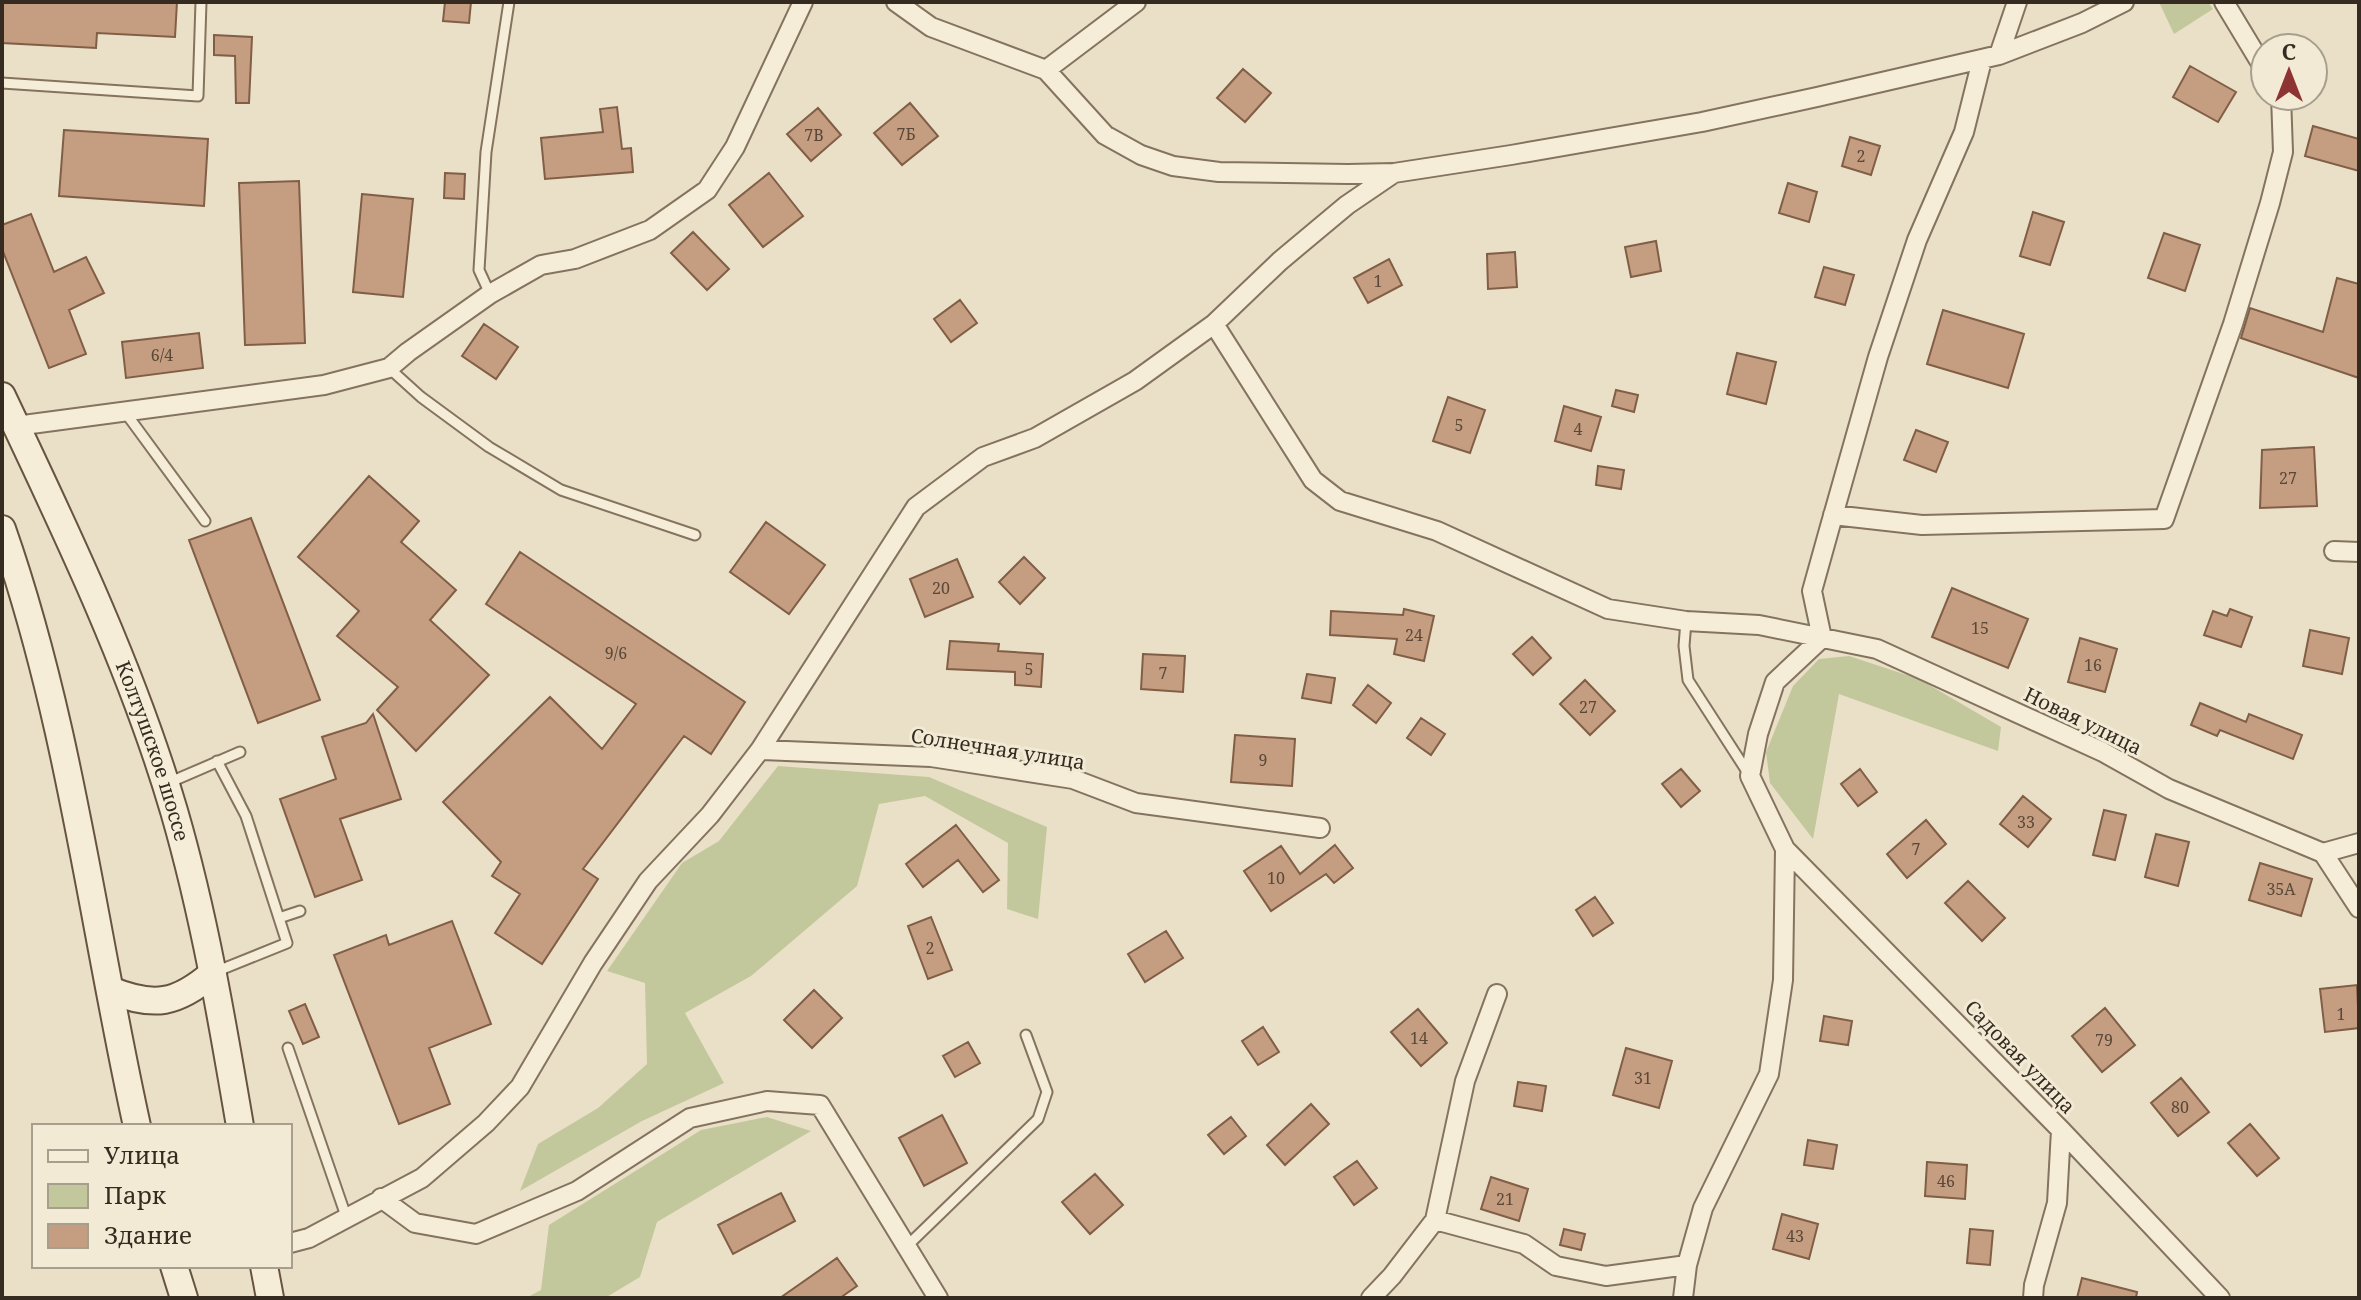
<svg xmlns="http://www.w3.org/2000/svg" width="2361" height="1300" font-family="'Noto Serif',serif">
	<rect width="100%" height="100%" fill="#eae0c7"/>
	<path fill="#c2c89c" d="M2159 2H2208L2213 9 2174 34Z
		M1849 656 1919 679 2001 727 1998 751 1839 694 1813 839 1770 783 1766 752 1793 686 1819 659Z
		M778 766 929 777 1047 827 1038 919 1007 909 1008 843 925 796 879 804 857 886 751 976 685 1013 724 1083 642 1121 520 1191 538 1144 598 1108 647 1064 645 983 607 971 682 863 719 841Z
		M767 1117 811 1131 657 1222 640 1277 605 1298H526L541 1290 549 1225 701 1130Z"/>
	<path fill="#c59d80" stroke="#815e46" stroke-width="2" d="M2 2H177L175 37 97 33 96 48 2 43Z
		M445 2H471L469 23 443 21Z
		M214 35 252 37 249 103H236L235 56 214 55Z
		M2190 66 2236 92 2218 122 2173 97Z
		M1243 69 1271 93 1245 122 1217 98Z
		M910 103 938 136 902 165 874 133Z
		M617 107 622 149 631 148 633 172 545 179 541 138 603 132 600 109Z
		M818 108 841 135 811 161 787 134Z
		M2313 126 2359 139V171L2305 156Z
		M64 130 208 139 204 206 59 196Z
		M1850 137 1880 146 1871 175 1842 166Z
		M445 173 465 174 464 199 444 198Z
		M769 173 803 216 763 247 729 205Z
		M299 181 305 343 245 345 239 183Z
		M1788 183 1817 192 1809 222 1779 213Z
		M362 194 413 199 403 297 353 292Z
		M2033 212 2064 222 2050 265 2020 256Z
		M31 214 54 272 86 257 104 293 69 310 86 354 49 368 2 249V225Z
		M693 232 729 269 707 290 671 253Z
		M2164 233 2200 245 2185 291 2148 278Z
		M1656 241 1661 271 1631 277 1625 247Z
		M1515 252 1517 287 1488 289 1487 254Z
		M1389 259 1402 285 1368 303 1354 278Z
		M1824 267 1854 275 1845 305 1815 297Z
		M2337 278 2359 284V378L2241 338 2250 308 2323 332Z
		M960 300 977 323 951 342 934 319Z
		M1943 310 2024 334 2008 388 1927 364Z
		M484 324 518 347 496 379 462 356Z
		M199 333 203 368 126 378 122 342Z
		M1737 353 1776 362 1766 404 1727 394Z
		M1616 390 1638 395 1634 412 1612 406Z
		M1448 397 1485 410 1470 453 1433 441Z
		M1564 406 1601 417 1591 451 1555 441Z
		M1916 430 1948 442 1936 472 1904 460Z
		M2314 447 2317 506 2260 508 2262 450Z
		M1598 466 1624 470 1621 489 1596 485Z
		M369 476 419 521 401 542 456 590 430 620 489 675 416 751 377 710 398 687 337 636 359 611 298 557Z
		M251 518 320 700 258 723 189 540Z
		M766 522 825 565 789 614 730 572Z
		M520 552 745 702 711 754 684 736 583 869 598 879 542 964 495 933 520 894 492 876 501 862 443 802 550 697 602 749 636 704 486 604Z
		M1024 557 1045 578 1020 604 999 582Z
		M957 559 973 597 925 617 910 579Z
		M1952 588 2028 619 2008 668 1932 637Z
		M1404 609 1434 616 1424 661 1394 654 1397 639 1330 635 1331 611 1403 615Z
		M2230 609 2252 617 2241 647 2204 635 2213 611 2227 616Z
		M2310 630 2349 638 2342 674 2303 666Z
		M1532 637 1551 658 1533 675 1513 654Z
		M2080 638 2117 649 2105 692 2068 682Z
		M950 641 999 644 998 651 1043 654 1041 687 1015 685V672L947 669Z
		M1143 654 1185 656 1183 692 1141 689Z
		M1307 674 1335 678 1331 703 1302 698Z
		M1585 680 1615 711 1590 735 1560 704Z
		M1368 685 1391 703 1376 723 1353 705Z
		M2200 703 2246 722 2249 714 2302 735 2293 759 2220 730 2217 736 2191 725Z
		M373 714 401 799 340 819 362 880 315 897 280 799 336 779 322 737 366 723Z
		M1421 718 1445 734 1431 755 1407 738Z
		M1235 735 1295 739 1292 786 1231 782Z
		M1681 769 1700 791 1681 807 1662 784Z
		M1860 769 1877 792 1858 806 1841 784Z
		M2023 796 2051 819 2028 847 2000 824Z
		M2104 810 2126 815 2115 860 2093 855Z
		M1926 820 1946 844 1907 878 1887 854Z
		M956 825 999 880 983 892 958 860 923 887 906 864Z
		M2156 834 2189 842 2178 886 2145 877Z
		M1335 845 1353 868 1334 883 1326 874 1271 911 1244 871 1281 846 1300 874Z
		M2260 863 2312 879 2301 916 2249 900Z
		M1968 881 2005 918 1982 941 1945 903Z
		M1595 897 1613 923 1593 936 1576 910Z
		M931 917 952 970 928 979 908 926Z
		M452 921 491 1024 429 1048 450 1104 399 1124 334 955 386 935 389 945Z
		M1166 931 1183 958 1145 982 1128 954Z
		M2357 985 2359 1028 2325 1032 2320 989Z
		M814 990 842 1018 812 1048 784 1020Z
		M305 1004 319 1037 303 1044 289 1011Z
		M2105 1008 2135 1045 2102 1072 2072 1036Z
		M1418 1009 1447 1043 1421 1066 1391 1032Z
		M1824 1016 1852 1021 1848 1045 1820 1041Z
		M1263 1027 1279 1052 1258 1065 1242 1041Z
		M968 1042 980 1063 955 1077 943 1056Z
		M1626 1048 1672 1061 1659 1108 1613 1095Z
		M2181 1078 2209 1112 2178 1136 2151 1103Z
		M1518 1082 1546 1086 1542 1111 1514 1106Z
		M1311 1104 1329 1124 1285 1165 1267 1145Z
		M942 1115 967 1163 924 1186 899 1138Z
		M1231 1117 1246 1136 1224 1154 1208 1135Z
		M2250 1124 2279 1158 2257 1176 2228 1143Z
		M1808 1140 1837 1145 1833 1169 1804 1165Z
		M1357 1161 1377 1188 1354 1205 1334 1177Z
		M1927 1162 1967 1165 1965 1199 1925 1196Z
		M1095 1174 1123 1205 1090 1234 1062 1202Z
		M1491 1177 1528 1189 1519 1221 1481 1209Z
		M781 1193 795 1221 733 1254 718 1225Z
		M1782 1214 1818 1224 1809 1259 1773 1249Z
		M1564 1229 1585 1234 1581 1250 1560 1245Z
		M1970 1229 1993 1231 1990 1265 1967 1263Z
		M837 1258 857 1286 840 1298H780Z
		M2082 1278 2137 1292 2136 1298H2077Z"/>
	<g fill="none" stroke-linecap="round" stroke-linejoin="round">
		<defs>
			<path id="lane" d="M2 83 198 96 201 2
				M490 294 479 270 486 152 509 2
				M389 368 421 397 489 447 561 490 695 535
				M125 412 205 521
				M1686 621 1684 646 1688 680 1748 773
				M168 783 240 752
				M279 918 300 911
				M215 972 287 943 246 816 217 761
				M288 1048 347 1219
				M906 1247 1038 1119 1047 1092 1026 1035"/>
			<path id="street" d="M896 2 931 27 1046 70 1105 135 1141 155 1173 166 1219 172 1348 174 1394 173 1511 155 1702 122 1817 97 1999 55 2082 23 2124 2
				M2224 2 2265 70
				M1999 55 2017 2
				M1046 70 1136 2
				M1214 324 1313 480 1340 501 1437 531 1608 609 1686 621 1759 625 1877 649 2103 752 2169 789 2323 853
				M16 426 324 385 389 368 408 352 490 294 541 265 575 259 650 230 707 190 735 147 803 2
				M1833 515 1922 525 2164 519 2233 324 2270 203 2283 152 2281 96
				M2334 551 2359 552
				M1822 638 1812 591 1829 530 1878 357 1917 240 1964 132 1982 60
				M760 750 931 757 1073 779 1136 803 1320 828
				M1785 849 2061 1130 2220 1298
				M2323 853 2359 908
				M2323 853 2359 843
				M381 1198 415 1223 476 1234 577 1191 690 1118 767 1101 820 1105 938 1298
				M1435 1220 1524 1244 1556 1266 1606 1276 1687 1265
				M290 1243 309 1238 422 1178 486 1123 520 1087 593 963 648 881 710 815 760 750 916 507 983 457 1035 438 1135 381 1214 324 1280 261 1347 205 1394 173
				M1371 1298 1392 1276 1435 1220 1465 1081 1497 994
				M1683 1298 1687 1265 1703 1208 1769 1074 1783 980 1785 849 1750 776 1758 734 1775 682 1822 638
				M2033 1298 2034 1285 2057 1203 2061 1130"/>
			<g id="secondary">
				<path id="s1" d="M2 396C66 531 132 668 174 811 204 914 222 1020 240 1126"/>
				<path d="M2 529C70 723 93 927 137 1126"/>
				<path d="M110 990C154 1008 177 1004 213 973"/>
				<path d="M174 1266 184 1298"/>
				<path d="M264 1266 270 1298"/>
			</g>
		</defs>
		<use href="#lane" stroke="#84735e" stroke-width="13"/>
		<use href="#street" stroke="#84735e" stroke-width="22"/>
		<use href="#secondary" stroke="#665441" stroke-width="30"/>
		<use href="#lane" stroke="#f6edd9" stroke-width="9"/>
		<use href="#street" stroke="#f6edd9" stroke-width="18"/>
		<use href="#secondary" stroke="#f6edd9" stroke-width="26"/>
	</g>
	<g text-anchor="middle" stroke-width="6" stroke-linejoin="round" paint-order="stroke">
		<g font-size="16" fill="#5a4838">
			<text x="906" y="140">7Б</text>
			<text x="814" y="141">7В</text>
			<text x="1861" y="162">2</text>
			<text x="1378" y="287">1</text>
			<text x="162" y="361">6/4</text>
			<text x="1459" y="431">5</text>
			<text x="1578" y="435">4</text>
			<text x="2288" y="484">27</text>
			<text x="941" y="594">20</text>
			<text x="1980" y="634">15</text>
			<text x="1414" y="641">24</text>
			<text x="616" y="659">9/6</text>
			<text x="2093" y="671">16</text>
			<text x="1029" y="675">5</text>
			<text x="1163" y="679">7</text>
			<text x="1588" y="713">27</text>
			<text x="1263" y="766">9</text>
			<text x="2026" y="828">33</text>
			<text x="1916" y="855">7</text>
			<text x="1276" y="884">10</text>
			<text x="2281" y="895">35А</text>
			<text x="930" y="954">2</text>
			<text x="2341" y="1020">1</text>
			<text x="1419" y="1044">14</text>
			<text x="2104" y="1046">79</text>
			<text x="1643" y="1084">31</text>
			<text x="2180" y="1113">80</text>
			<text x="1946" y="1187">46</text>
			<text x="1505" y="1205">21</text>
			<text x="1795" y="1242">43</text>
		</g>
		<g font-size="20" fill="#362b20" stroke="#f3ead6">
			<text transform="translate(2083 721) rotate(26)" y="7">Новая улица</text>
			<text transform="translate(998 749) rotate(9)" y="7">Солнечная улица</text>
			<text dy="7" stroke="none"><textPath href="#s1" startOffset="386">Колтушское шоссе</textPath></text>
			<text transform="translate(2020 1057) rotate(46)" y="7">Садовая улица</text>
		</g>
	</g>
	<rect width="2361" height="1300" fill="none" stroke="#362b20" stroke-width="8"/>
	<rect x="32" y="1124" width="260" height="144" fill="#f3ead6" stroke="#a79e8d" stroke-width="2"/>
	<rect x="48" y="1150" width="40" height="12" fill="#f6edd9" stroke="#a79e8d" stroke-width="2"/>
	<text x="104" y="1164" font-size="24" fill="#362b20">Улица</text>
	<rect x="48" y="1184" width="40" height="24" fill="#c2c89c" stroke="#a79e8d" stroke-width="2"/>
	<text x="104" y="1204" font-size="24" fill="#362b20">Парк</text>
	<rect x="48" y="1224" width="40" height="24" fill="#c59d80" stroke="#a79e8d" stroke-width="2"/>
	<text x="104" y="1244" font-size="24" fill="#362b20">Здание</text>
	<g transform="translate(2289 72)"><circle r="38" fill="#f3ead6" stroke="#a79e8d" stroke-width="2"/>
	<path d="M0-6L14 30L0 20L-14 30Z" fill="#8e3333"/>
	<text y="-12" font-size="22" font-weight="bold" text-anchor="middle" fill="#362b20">С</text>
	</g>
</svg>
